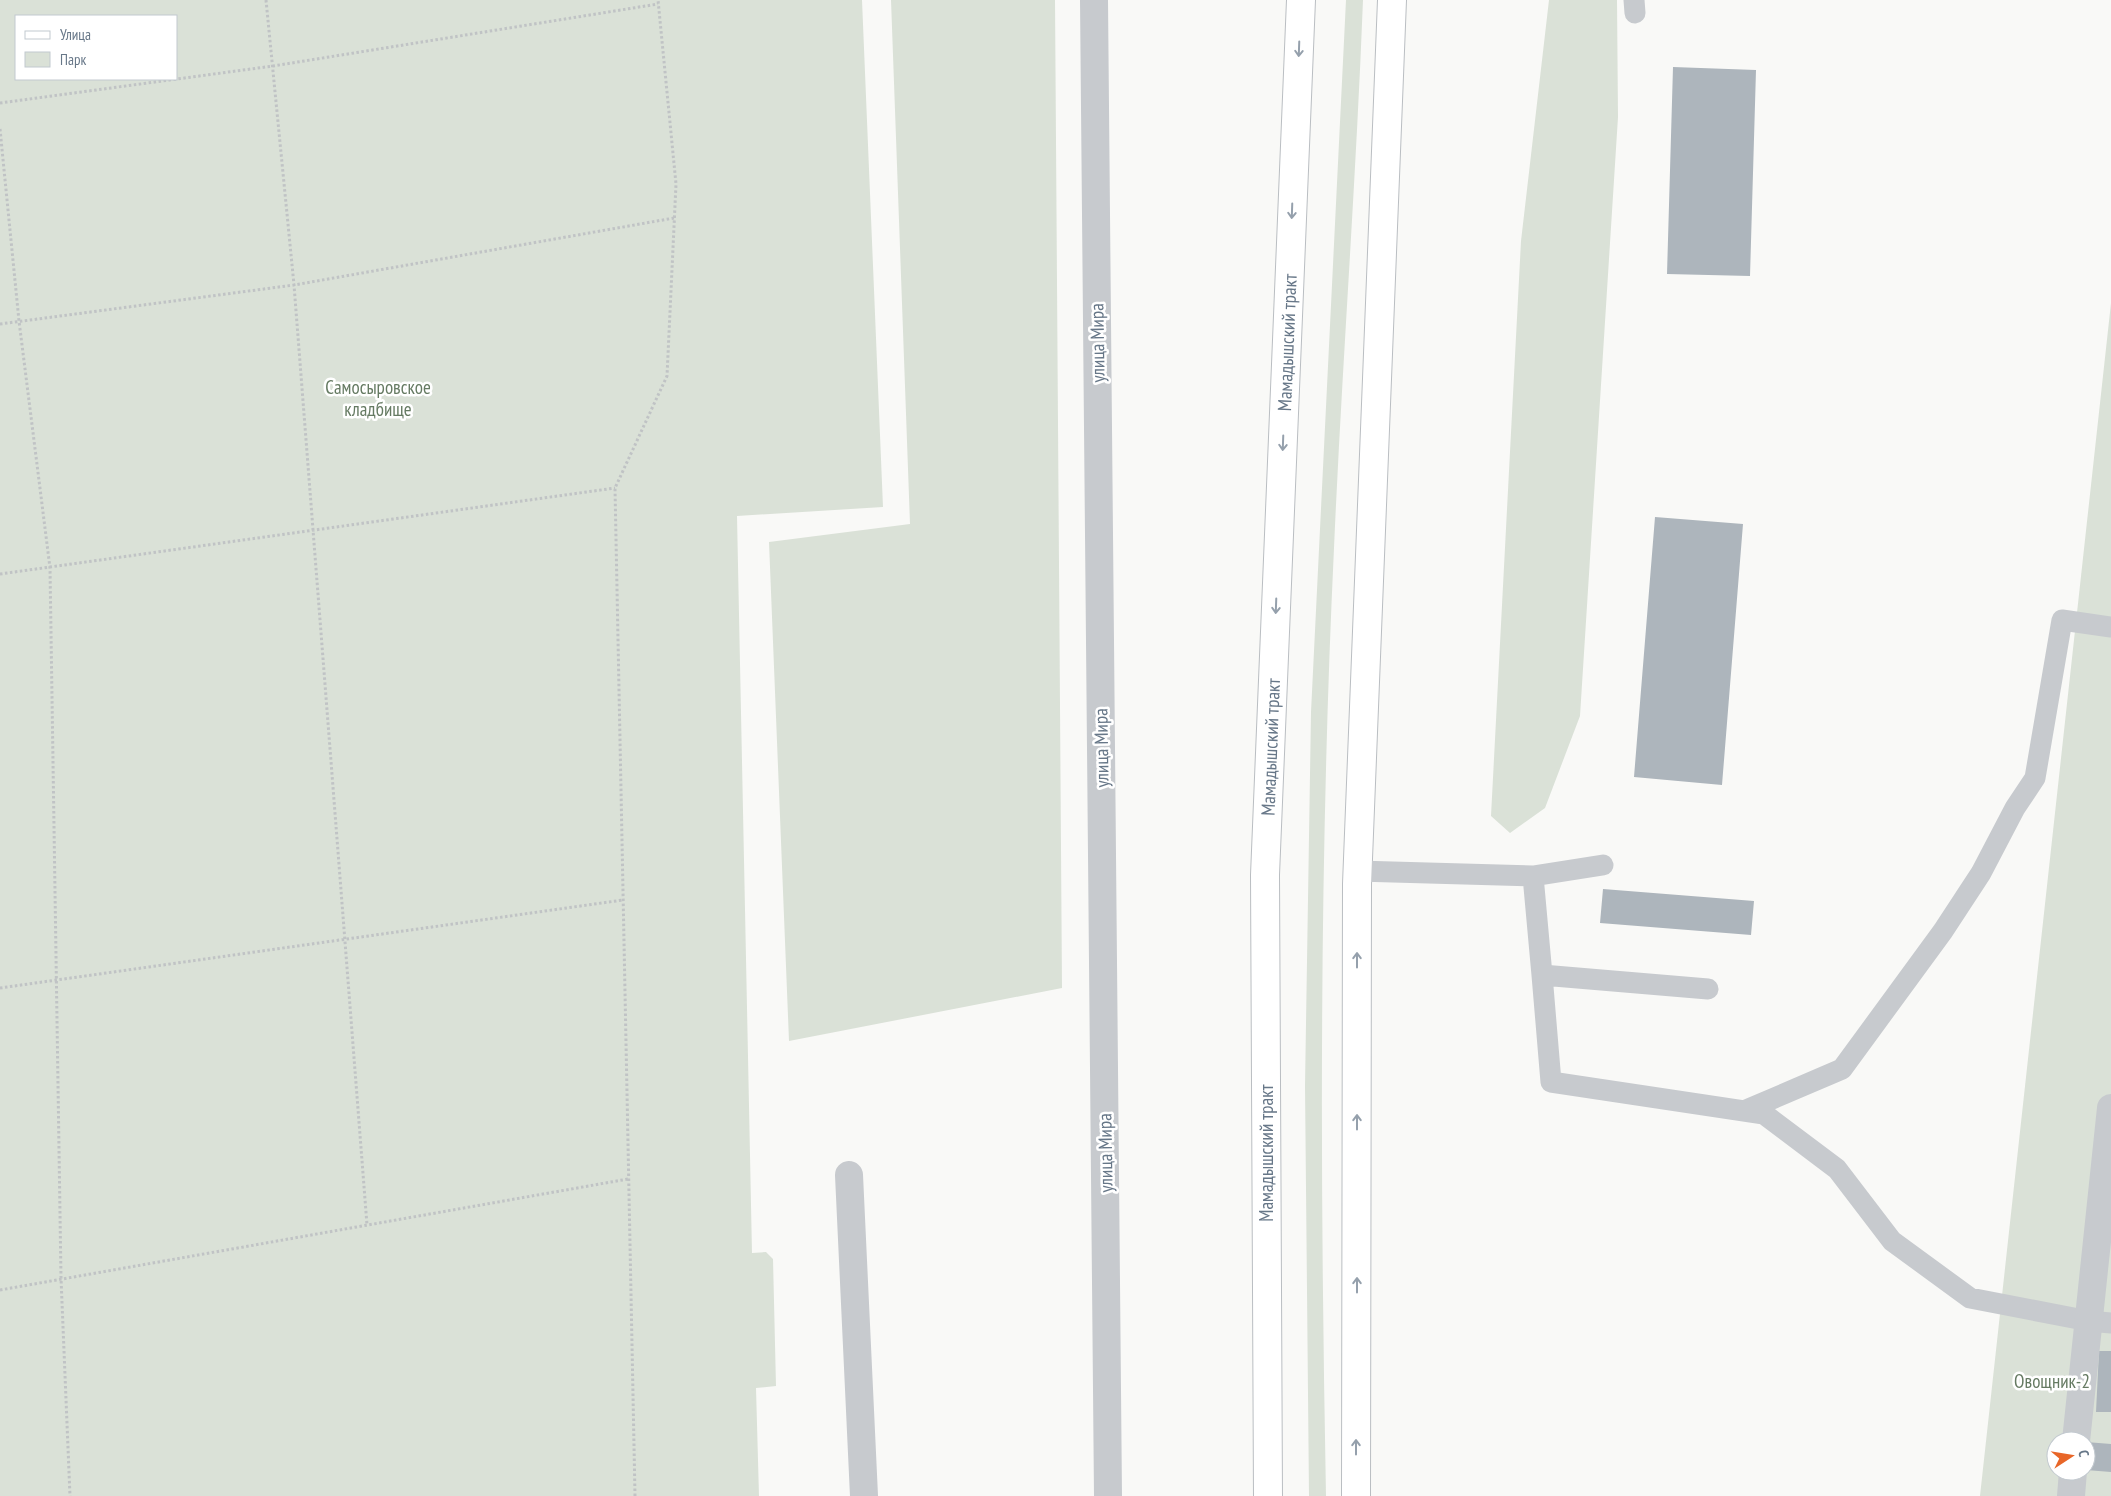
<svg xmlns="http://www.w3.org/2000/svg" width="2111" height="1496" font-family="'PT Sans Narrow',sans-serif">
	<rect width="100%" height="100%" fill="#f9f9f7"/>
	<path fill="#dae1d7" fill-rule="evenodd" d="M0 0H862L883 507 737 516 752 1253 766 1252 773 1259 776 1386 756 1388 759 1496H0ZM176 16V79H16V16Z
		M891 0H1055L1062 988 789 1041 769 542 910 524Z
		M1346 0H1363C1356 183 1342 365 1334 548 1319 864 1320 1180 1326 1496H1309L1305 1086 1311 712Z
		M1549 0H1617L1618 117 1580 716 1545 808 1510 833 1491 816 1521 241Z
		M2111 303V1496H1980ZM2056 1441H2086V1471H2056Z"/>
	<path fill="#adb5bc" d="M1673 67 1756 70 1750 276 1667 274Z
		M1655 517 1743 524 1722 785 1634 777Z
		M1603 889 1754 901 1751 935 1600 923Z
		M2099 1351H2111V1412H2096Z
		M2086 1442 2111 1444V1472L2086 1470Z"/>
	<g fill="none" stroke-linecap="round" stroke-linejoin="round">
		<defs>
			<g id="primary">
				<path id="s1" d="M1268 1496 1265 875 1301 0"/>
				<path d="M1356 1496 1357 884 1392 0"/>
			</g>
		</defs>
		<use href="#primary" stroke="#babec2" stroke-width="30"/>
		<path stroke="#c0c3c5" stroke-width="3" stroke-dasharray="2.5 2.5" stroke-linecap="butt" d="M266 0 294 285 367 1225
			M0 103 273 66 658 4
			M0 129 19 321 50 568 61 1278 70 1496
			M0 324 294 285 674 218
			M0 574 615 488
			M0 988 623 900
			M0 1290 628 1179
			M635 1496 615 488 667 376 676 184 658 0"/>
		<path stroke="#c7cace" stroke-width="21" d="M1634 0 1635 13
			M1357 871 1533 876 1603 865
			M1533 876 1542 975 1708 989
			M1542 975 1551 1082 1764 1114 1837 1169 1892 1241 1970 1298 2089 1321 2111 1323
			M1744 1111 1842 1069 1943 931 1981 873 2015 808 2035 778 2062 620 2111 627"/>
		<path stroke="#c7cace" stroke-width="28" d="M1094 0 1108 1496
			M849 1175 864 1496
			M2076 1441 2111 1108
			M2071 1496 2073 1471"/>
		<use href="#primary" stroke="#fff" stroke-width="28"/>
	</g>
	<defs><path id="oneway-shaft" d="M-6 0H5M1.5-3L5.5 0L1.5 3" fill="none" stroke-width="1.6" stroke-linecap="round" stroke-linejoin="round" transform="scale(1.25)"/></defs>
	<g stroke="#95a0ac">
		<use href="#oneway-shaft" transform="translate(1299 49) rotate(92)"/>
		<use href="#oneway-shaft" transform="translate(1292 211) rotate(92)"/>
		<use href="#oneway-shaft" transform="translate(1283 443) rotate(92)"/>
		<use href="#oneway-shaft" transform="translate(1276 606) rotate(92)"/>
		<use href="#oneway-shaft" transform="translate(1357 960) rotate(-90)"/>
		<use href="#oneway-shaft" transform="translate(1357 1122) rotate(-90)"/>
		<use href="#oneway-shaft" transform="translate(1357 1285) rotate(-90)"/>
		<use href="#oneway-shaft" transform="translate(1356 1447) rotate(-90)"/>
	</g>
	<g text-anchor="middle" stroke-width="5" stroke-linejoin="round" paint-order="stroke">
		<g font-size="19" fill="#677788" stroke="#fff">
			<text transform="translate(1097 343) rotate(-91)" y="7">улица Мира</text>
			<text dy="7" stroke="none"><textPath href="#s1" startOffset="1154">Мамадышский тракт</textPath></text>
			<text transform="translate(1101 748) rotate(-91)" y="7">улица Мира</text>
			<text dy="7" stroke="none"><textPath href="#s1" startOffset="749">Мамадышский тракт</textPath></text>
			<text transform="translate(1105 1153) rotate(-91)" y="7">улица Мира</text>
			<text transform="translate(1266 1153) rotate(-90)" y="7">Мамадышский тракт</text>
		</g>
		<g font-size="19" fill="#657a62" stroke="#fff">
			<text x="378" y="394">Самосыровское<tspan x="378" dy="22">кладбище</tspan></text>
			<text x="2052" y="1388">Овощник-2</text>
		</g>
	</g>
	<rect x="15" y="15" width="162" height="65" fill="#ffffff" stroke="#c2c9cf"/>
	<rect x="25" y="31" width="25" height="8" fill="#ffffff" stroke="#c2c9cf"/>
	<text x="60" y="40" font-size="15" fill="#677788">Улица</text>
	<rect x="25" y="52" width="25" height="15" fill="#dae1d7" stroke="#c2c9cf"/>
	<text x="60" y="65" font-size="15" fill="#677788">Парк</text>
	<g transform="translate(2071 1456) rotate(78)"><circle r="24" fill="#ffffff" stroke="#c2c9cf"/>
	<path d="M0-4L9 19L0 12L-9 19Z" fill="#e86628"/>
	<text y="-8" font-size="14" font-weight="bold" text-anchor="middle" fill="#677788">С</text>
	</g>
</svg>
